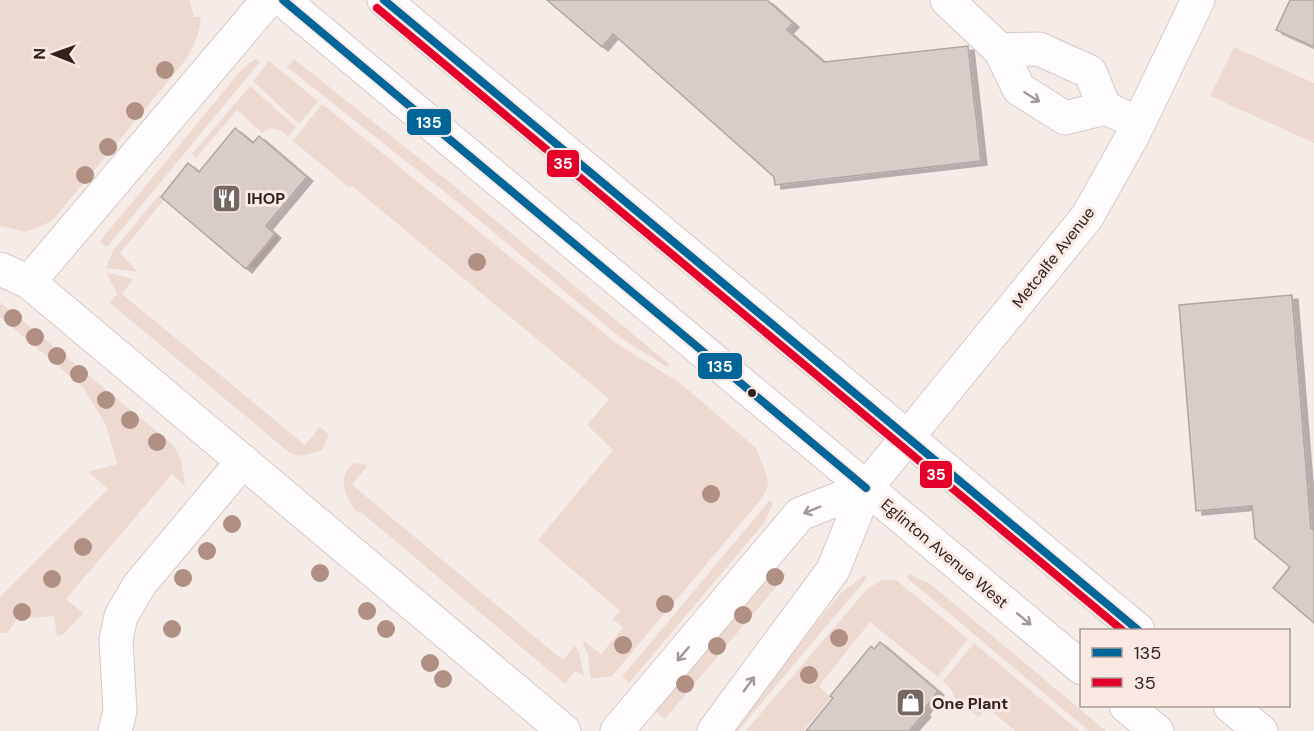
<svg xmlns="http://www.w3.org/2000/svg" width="1314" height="731" font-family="'DM Sans',sans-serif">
	<defs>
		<filter id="shadow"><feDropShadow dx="6" dy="4" stdDeviation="0" flood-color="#0004"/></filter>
	</defs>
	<rect width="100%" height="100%" fill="#f5ece8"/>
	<path fill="#edd9d0" d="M0 0H190L194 17H201C199 37 192 52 180 67L52 221 26 232 0 226Z
		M1234 47 1314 83V143L1210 96Z
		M255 59 260 62 107 247 100 241 243 68Z
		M294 59 454 186 669 364 667 367 621 338 445 192 287 67Z
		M269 61 318 101 299 124 253 81Z
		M250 86 296 127 288 137 280 130 270 128 262 133 237 110 196 158 192 154Z
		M322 104 616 343 680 383 756 448 767 476 768 486 762 498 612 676 591 679 588 655 583 644 584 641 601 654 623 628 613 619 620 611 538 540 613 450 587 425 609 399 352 186 350 188 293 141Z
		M159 195 164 200 120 253 138 272 106 268 114 249Z
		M275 234 279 239 256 267 246 269Z
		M106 272 133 279 122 294 305 445 320 427 329 434 322 450 302 456 291 454 110 303 117 294Z
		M0 302 174 446 181 460 185 486 172 474 66 599 83 613 64 634 57 637 54 616 17 619 7 633H0V597L108 489 88 472 117 464 106 425 83 387 0 317Z
		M354 463 368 465 352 485 563 660 575 646 579 652 584 676 575 671 565 684 362 513 355 511C345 495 336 478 354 463Z
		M770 500 773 503 764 523 629 683 622 677Z
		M776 566 786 575 665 719 654 711Z
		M908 574 929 583 1106 731H1089L907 578Z
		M864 576 867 578 738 731H728L841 593Z
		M881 580H896L968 639 938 677 870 622 819 686 831 698 803 731H746L866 590Z
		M974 643 1079 731H1015L987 707 979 717 955 698 951 689 943 681Z"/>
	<path fill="#d8cdc9" stroke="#b1a6a2" stroke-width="1.5" filter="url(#shadow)" d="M547 0H767L793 23 787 30 824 62 968 46 981 161 775 185 774 177 613 34 602 47Z
		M1290 0H1314V47L1276 30Z
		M235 128 253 143 259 136 307 177 266 226 275 234 246 269 161 197 188 163 199 172Z
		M1292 295 1311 528 1314 530V623L1273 588 1290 567 1255 538 1252 506 1196 511 1179 305Z
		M880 642 938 691 923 711 925 713 909 731H806L833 698 830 696 871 646 874 649Z"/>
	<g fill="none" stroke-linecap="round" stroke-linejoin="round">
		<defs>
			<path id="minor" d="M947 0 1000 50 1019 89 1065 118 1105 108 1139 123
				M1000 50 1039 49 1090 72 1105 108
				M0 269 29 282 564 731
				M29 282 268 0
				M115 731 120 711 116 640 121 616 140 584 243 461
				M617 731 800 514 866 488
				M714 731 833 570 866 488 1087 217 1132 137 1198 0"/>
			<path id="major" d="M283 0 1082 668
				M384 0 1138 630
				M1126 706 1157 731
				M1230 706 1261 731"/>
		</defs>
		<use href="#minor" stroke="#d5c9c5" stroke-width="35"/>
		<use href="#major" stroke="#d5c9c5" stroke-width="35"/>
		<use href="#minor" stroke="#fefcfc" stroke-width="33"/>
		<use href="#major" stroke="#fefcfc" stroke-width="33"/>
		<defs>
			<path id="bus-1" d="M283 0 866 488
				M384 0 1138 630"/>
			<path id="bus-2" d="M377 8 1122 630"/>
		</defs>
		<use href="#bus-1" stroke="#fae9e3" stroke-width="12"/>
		<use href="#bus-2" stroke="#fae9e3" stroke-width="12"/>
		<use href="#bus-1" stroke="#069" stroke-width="8"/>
		<use href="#bus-2" stroke="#e4002b" stroke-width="8"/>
	</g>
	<g fill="#af9083">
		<circle cx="165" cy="70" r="9"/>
		<circle cx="135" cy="111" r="9"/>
		<circle cx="108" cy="147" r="9"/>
		<circle cx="85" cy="175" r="9"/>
		<circle cx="477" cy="262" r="9"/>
		<circle cx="13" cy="318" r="9"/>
		<circle cx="35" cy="337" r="9"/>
		<circle cx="57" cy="356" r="9"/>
		<circle cx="79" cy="374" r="9"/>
		<circle cx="106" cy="400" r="9"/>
		<circle cx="130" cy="420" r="9"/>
		<circle cx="157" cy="442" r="9"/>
		<circle cx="711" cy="494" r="9"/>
		<circle cx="232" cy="524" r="9"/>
		<circle cx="83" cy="547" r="9"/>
		<circle cx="207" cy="551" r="9"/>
		<circle cx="320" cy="573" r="9"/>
		<circle cx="775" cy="577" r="9"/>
		<circle cx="183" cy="578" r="9"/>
		<circle cx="52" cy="579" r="9"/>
		<circle cx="665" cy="604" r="9"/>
		<circle cx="367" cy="611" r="9"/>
		<circle cx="22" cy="612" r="9"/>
		<circle cx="743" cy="615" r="9"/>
		<circle cx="172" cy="629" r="9"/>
		<circle cx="386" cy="629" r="9"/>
		<circle cx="839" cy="638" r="9"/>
		<circle cx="623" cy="645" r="9"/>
		<circle cx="717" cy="646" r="9"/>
		<circle cx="430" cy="663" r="9"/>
		<circle cx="809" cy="675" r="9"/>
		<circle cx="443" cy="679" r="9"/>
		<circle cx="685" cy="684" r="9"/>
	</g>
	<defs><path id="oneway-shaft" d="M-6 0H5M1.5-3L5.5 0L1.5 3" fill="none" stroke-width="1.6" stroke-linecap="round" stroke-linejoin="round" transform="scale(1.5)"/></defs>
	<g stroke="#a19997">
		<use href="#oneway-shaft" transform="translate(1032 97) rotate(32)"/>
		<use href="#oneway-shaft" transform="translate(812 510) rotate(158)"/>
		<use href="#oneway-shaft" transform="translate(1024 619) rotate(40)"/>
		<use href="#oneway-shaft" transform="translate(683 654) rotate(130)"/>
		<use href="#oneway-shaft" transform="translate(749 684) rotate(-54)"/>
	</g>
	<defs>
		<symbol id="restaurant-square" viewBox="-11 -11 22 22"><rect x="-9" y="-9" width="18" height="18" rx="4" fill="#756863" stroke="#fae9e3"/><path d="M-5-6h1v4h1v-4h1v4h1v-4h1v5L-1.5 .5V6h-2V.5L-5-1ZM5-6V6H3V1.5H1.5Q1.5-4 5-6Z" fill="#fff"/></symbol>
		<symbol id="shop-square" viewBox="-11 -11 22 22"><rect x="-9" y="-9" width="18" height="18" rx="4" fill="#756863" stroke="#fae9e3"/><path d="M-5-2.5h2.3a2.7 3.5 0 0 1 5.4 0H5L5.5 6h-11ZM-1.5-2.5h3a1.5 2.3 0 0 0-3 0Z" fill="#fff"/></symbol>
	</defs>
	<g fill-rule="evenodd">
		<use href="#restaurant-square" x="210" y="182" width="33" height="33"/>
		<use href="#shop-square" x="894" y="686" width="33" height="33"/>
	</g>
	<circle fill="#30211c" stroke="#fae9e3" stroke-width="2" cx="752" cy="393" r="5"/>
	<g text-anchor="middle" stroke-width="6" stroke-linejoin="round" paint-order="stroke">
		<g font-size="16" font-weight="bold" fill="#30211c" stroke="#fae9e3" text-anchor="start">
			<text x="247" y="204">IHOP</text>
			<text x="932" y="709">One Plant</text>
		</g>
		<g font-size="16" fill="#30211c" stroke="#fae9e3">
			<text transform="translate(1053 257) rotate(-52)" y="6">Metcalfe Avenue</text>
			<text transform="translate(945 553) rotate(40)" y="6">Eglinton Avenue West</text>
		</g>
	</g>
	<g stroke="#fae9e3" stroke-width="2">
		<rect x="406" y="108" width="46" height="28" rx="6" fill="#069"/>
		<rect x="546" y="149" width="34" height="29" rx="6" fill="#e4002b"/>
		<rect x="697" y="352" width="46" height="28" rx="6" fill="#069"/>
		<rect x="919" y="460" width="34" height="29" rx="6" fill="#e4002b"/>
	</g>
	<g font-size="16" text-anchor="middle" font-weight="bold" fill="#fff">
		<text x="429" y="128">135</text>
		<text x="563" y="169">35</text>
		<text x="720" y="372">135</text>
		<text x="936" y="480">35</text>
	</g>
	<rect x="1080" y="629" width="210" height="78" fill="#fae9e3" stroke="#a99993" stroke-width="1.5"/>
	<rect x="1092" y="648" width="30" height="9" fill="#006699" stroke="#a99993" stroke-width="1.5"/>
	<text x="1134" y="659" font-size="18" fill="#30211c">135</text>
	<rect x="1092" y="678" width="30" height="9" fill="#e4002b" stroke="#a99993" stroke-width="1.5"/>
	<text x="1134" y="689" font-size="18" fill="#30211c">35</text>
	<g transform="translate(54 54) rotate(271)" stroke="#fae9e3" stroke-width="4.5" paint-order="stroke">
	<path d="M0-4.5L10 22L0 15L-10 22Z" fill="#30211c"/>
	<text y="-9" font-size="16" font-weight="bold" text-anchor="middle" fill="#30211c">N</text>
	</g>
</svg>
